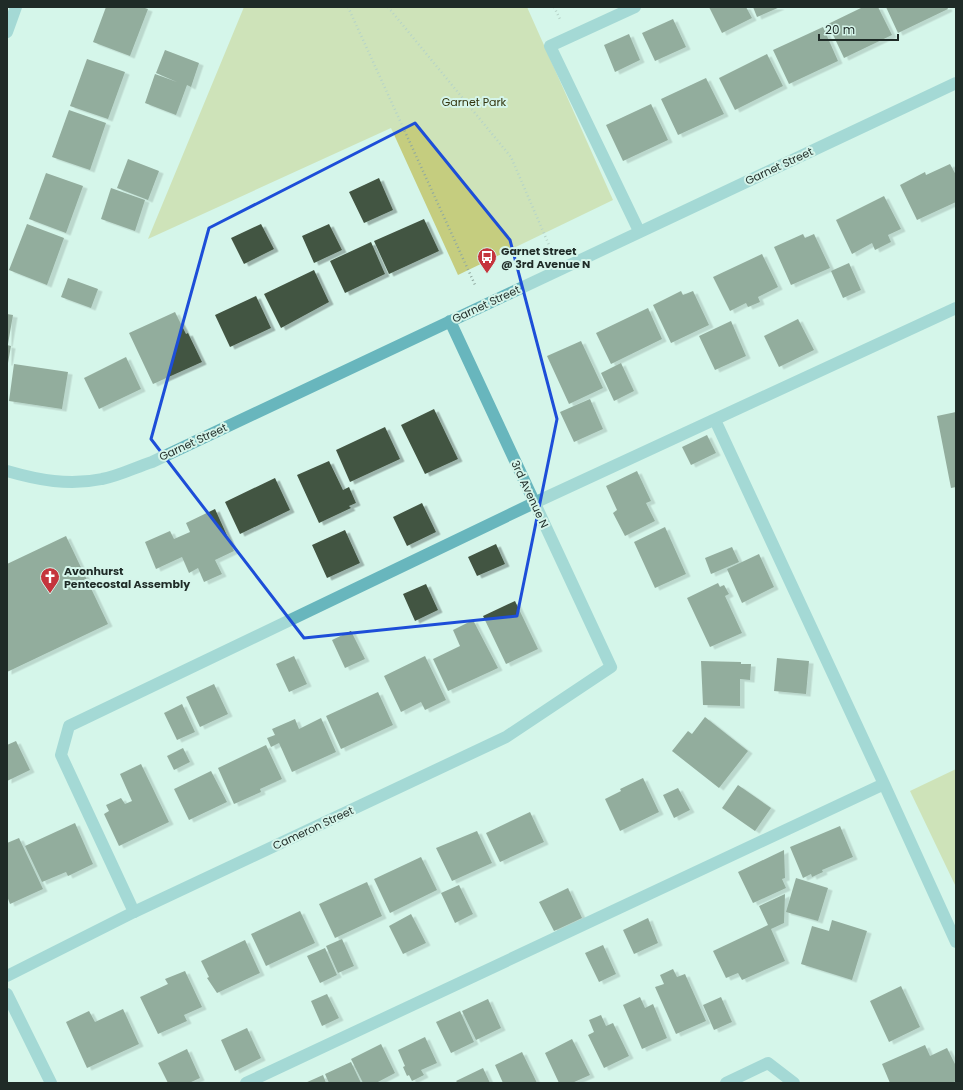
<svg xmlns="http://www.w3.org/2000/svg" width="963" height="1090" font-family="Poppins,sans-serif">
	<defs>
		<filter id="shadow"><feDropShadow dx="4.5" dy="2.5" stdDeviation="0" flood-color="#0004"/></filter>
	</defs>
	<rect width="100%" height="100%" fill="#d5f5ea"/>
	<path fill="#c5cd7f" d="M244 7H527L613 200 458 275 391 128 148 239Z
		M956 769V887L910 791Z"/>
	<path fill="#435442" filter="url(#shadow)" d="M106 7H142L148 9 130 56 93 42Z
		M709 7H746L752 18 722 33Z
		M753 7H780L757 17Z
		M863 7H878L892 35 844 58 828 24Z
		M886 7H947L948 9 898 33Z
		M673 19 686 47 655 61 642 33Z
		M823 27 838 61 789 84 773 50Z
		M629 34 640 60 615 72 604 45Z
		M165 50 199 63 191 87 187 85 176 115 145 103 155 74 177 82 156 73Z
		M767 54 783 86 735 110 719 78Z
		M87 59 125 72 108 119 70 106Z
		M706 78 724 114 678 135 661 99Z
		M651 104 668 140 623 161 606 125Z
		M69 110 106 123 90 170 52 157Z
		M128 159 159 171 148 200 117 188Z
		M950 164 956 175V202L917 220 900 185 925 172 926 175Z
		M46 173 83 186 66 233 29 219Z
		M379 178 393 210 364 223 349 192Z
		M111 188 145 200 135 231 101 219Z
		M884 196 901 229 888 235 891 242 875 250 872 243 852 254 836 220Z
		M424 219 439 251 389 274 374 241Z
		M27 224 64 238 47 285 9 270Z
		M261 224 274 249 244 264 231 238Z
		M329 224 342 250 314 263 302 236Z
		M803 234 805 238 814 234 830 268 791 285 774 247Z
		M371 242 385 274 345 293 330 261Z
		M762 254 778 287 758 297 760 302 748 307 746 303 730 311 713 277Z
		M849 263 861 290 843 298 831 271Z
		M314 270 329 302 281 328 264 294Z
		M68 278 98 289 91 308 61 297Z
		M681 291 683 295 693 291 709 325 671 343 653 305Z
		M256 296 271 328 230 347 215 315Z
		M648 308 662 339 611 364 596 333Z
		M175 312 186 334 188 333 202 362 153 384 129 333Z
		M7 314 13 315 8 344H7Z
		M798 319 814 350 779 367 764 336Z
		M731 321 746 356 715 370 699 336Z
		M581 341 603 388 569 404 547 356Z
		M7 345 11 346 8 363H7Z
		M126 357 141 389 99 409 84 378Z
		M621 363 634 391 614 401 601 373Z
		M14 364 68 372 62 409 9 401Z
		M590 399 603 429 574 442 560 412Z
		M434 409 458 459 425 474 401 425Z
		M956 412V487L951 488 937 416Z
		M385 427 400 459 350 482 336 450Z
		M707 435 716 453 691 465 682 447Z
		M329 461 343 490 349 487 356 503 349 506 351 508 319 523 297 475Z
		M637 471 651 501 646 503 655 521 625 536 613 513 617 510 606 486Z
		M275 478 290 510 240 534 225 502Z
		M422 503 436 532 407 546 393 517Z
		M215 509 234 551 215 560 222 574 204 582 198 568 189 573 182 557 156 569 145 542 170 531 174 539 190 532 186 523Z
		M665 527 686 574 655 588 634 542Z
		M345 530 360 563 327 578 312 545Z
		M66 536 108 624 7 672V564Z
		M496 544 505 564 477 576 468 557Z
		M732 547 739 562 711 574 705 558Z
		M759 554 774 587 742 603 727 569Z
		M718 583 720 587 724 585 729 594 725 596 742 633 710 647 687 598Z
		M426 584 438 610 415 621 403 594Z
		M515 601 538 649 506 664 483 616Z
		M473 620 498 668 448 691 433 659 460 646 453 630Z
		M351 631 365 659 345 668 332 640Z
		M294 656 307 684 289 692 276 664Z
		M425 656 446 700 425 710 421 702 401 712 384 676Z
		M777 658 809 661 806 694 774 691Z
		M701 661 741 662V664H751L750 680 740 679V706L703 705Z
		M214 684 228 714 200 727 186 697Z
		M378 692 393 725 341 749 326 716Z
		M182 704 195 732 177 740 164 713Z
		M705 717 748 751 719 788 672 751 688 731 692 734Z
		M321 718 336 752 292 772 279 743 271 747 267 738 275 735 272 729 295 719 299 729Z
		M16 741 30 770 7 781V745Z
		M266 745 282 779 260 789 261 792 234 804 218 768Z
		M183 748 190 762 174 770 167 756Z
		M141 764 169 822 119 846 104 814 109 811 106 805 121 798 125 804 132 801 120 774Z
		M211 771 227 802 189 820 174 789Z
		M643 778 659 812 620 831 605 799 621 791 620 789Z
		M738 785 771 808 755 831 722 808Z
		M678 788 690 810 674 818 663 795Z
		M530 812 544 842 500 862 486 833Z
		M75 823 93 864 68 876 66 872 42 882 25 846Z
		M840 826 853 857 822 870 823 872 812 877 811 874 803 878 790 847Z
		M477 831 492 863 452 881 436 848Z
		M19 838 43 889 10 904 7 896V843Z
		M784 850 785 878 782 879 786 888 753 903 738 872Z
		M421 857 437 890 390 913 374 879Z
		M796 878 828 888 818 921 786 912Z
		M367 882 382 916 335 938 319 904Z
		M459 885 473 914 455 923 441 893Z
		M568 888 582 918 554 931 539 902Z
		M785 894 784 923 771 929 785 961 742 980 738 973 726 978 713 951 768 925 759 906Z
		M300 911 315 943 266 966 251 934Z
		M411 914 426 943 403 954 389 926Z
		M648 918 658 943 634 954 623 930Z
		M832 920 867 931 852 980 801 964 812 926 829 931Z
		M342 939 354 966 338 973 326 946Z
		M245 940 260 973 217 993 207 978 209 977 201 961Z
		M603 945 616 974 599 982 585 953Z
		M325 948 337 975 320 983 307 956Z
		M673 969 677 977 685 974 706 1021 676 1034 655 987 664 984 660 975Z
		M185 971 202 1007 184 1015 187 1021 158 1034 140 997 168 984 165 979Z
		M901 986 920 1027 889 1042 870 1001Z
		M327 994 339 1018 322 1026 311 1001Z
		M640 997 645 1008 653 1004 667 1038 642 1049 623 1005Z
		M721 997 732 1022 714 1030 703 1005Z
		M488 999 501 1028 476 1040 462 1011Z
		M123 1009 139 1044 87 1068 66 1022 89 1011 95 1022Z
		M460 1011 474 1042 451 1053 436 1022Z
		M601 1015 606 1026 613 1023 629 1056 604 1068 588 1035 594 1032 589 1020Z
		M247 1028 261 1058 235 1071 221 1040Z
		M425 1037 437 1063 421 1070 424 1075 412 1081 409 1075 407 1076 403 1067 405 1066 398 1050Z
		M572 1039 590 1075 572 1083H559L545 1053Z
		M381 1044 395 1073 376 1083H363L351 1059Z
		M925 1045 930 1056 947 1048 956 1066V1081L952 1083H890L882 1064Z
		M187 1049 200 1078 189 1083H168L158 1063Z
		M522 1052 537 1083H503L495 1065Z
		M351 1062 361 1083H329L325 1074Z
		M483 1068 490 1083H458L456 1081Z
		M323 1075 326 1083H305Z"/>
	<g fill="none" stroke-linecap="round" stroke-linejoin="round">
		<path stroke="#90a9a0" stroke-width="2.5" stroke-dasharray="1 3" stroke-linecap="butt" d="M348 7 476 287
			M388 7 511 157 552 252
			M554 7 560 19"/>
		<path stroke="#68b6bd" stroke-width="12" d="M635 7 550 46 639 231
			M715 420 884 784 956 942
			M134 912 61 755 69 726 534 503 956 308
			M246 1083 884 784"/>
		<path stroke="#68b6bd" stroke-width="12" d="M7 471C38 480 69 486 102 479 119 476 136 467 152 462L956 83
			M7 976 134 912 506 737 611 667 450 321
			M7 994 51 1083
			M726 1083 768 1063 794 1083"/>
		<path stroke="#68b6bd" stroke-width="12" d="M7 32 16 7"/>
	</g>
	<path d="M0 0H963V1090H0ZM415 123 510 240 557 419 517 616 304 638 151 439 209 228Z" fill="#d5f5ea" fill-opacity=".55" fill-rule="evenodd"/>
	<path fill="none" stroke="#1d4ed8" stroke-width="3" stroke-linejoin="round" d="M415 123 510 240 557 419 517 616 304 638 151 439 209 228Z"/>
	<defs>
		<symbol id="bus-pin" viewBox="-11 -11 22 30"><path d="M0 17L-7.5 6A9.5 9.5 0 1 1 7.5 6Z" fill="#c5353d" stroke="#d5f5ea"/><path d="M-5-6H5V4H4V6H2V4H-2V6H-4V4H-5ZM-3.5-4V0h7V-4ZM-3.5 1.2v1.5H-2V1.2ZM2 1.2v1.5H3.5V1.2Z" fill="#fff"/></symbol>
		<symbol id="church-pin" viewBox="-11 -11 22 30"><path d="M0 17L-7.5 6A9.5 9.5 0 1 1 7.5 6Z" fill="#c5353d" stroke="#d5f5ea"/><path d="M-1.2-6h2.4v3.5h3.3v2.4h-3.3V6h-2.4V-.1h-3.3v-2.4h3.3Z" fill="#fff"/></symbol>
	</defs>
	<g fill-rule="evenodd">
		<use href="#bus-pin" x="476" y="246" width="22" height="30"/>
		<use href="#church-pin" x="39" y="566" width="22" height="30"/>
	</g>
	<g text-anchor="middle" stroke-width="4" stroke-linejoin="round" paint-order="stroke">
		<g font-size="11" fill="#32340e" stroke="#d5f5ea">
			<text x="474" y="106">Garnet Park</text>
		</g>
		<g font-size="11" fill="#1f2b27" stroke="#d5f5ea">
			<text transform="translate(779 166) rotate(-25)" y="4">Garnet Street</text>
			<text transform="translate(486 304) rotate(-25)" y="4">Garnet Street</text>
			<text transform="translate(193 442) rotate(-25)" y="4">Garnet Street</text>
			<text transform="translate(530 494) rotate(65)" y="4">3rd Avenue N</text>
			<text transform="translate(313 828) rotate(-25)" y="4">Cameron Street</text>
		</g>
		<g font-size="11" font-weight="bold" fill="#1f2b27" stroke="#d5f5ea" text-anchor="start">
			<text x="501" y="255">Garnet Street<tspan x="501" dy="13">@ 3rd Avenue N</tspan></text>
			<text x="64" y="575">Avonhurst<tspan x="64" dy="13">Pentecostal Assembly</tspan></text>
		</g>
	</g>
	<rect width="963" height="1090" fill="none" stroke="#1f2b27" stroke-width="16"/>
	<path d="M819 34v6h79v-6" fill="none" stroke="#1f2b27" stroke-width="2"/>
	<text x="825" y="34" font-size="12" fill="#1f2b27" stroke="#d5f5ea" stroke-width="3" paint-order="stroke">20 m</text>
</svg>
